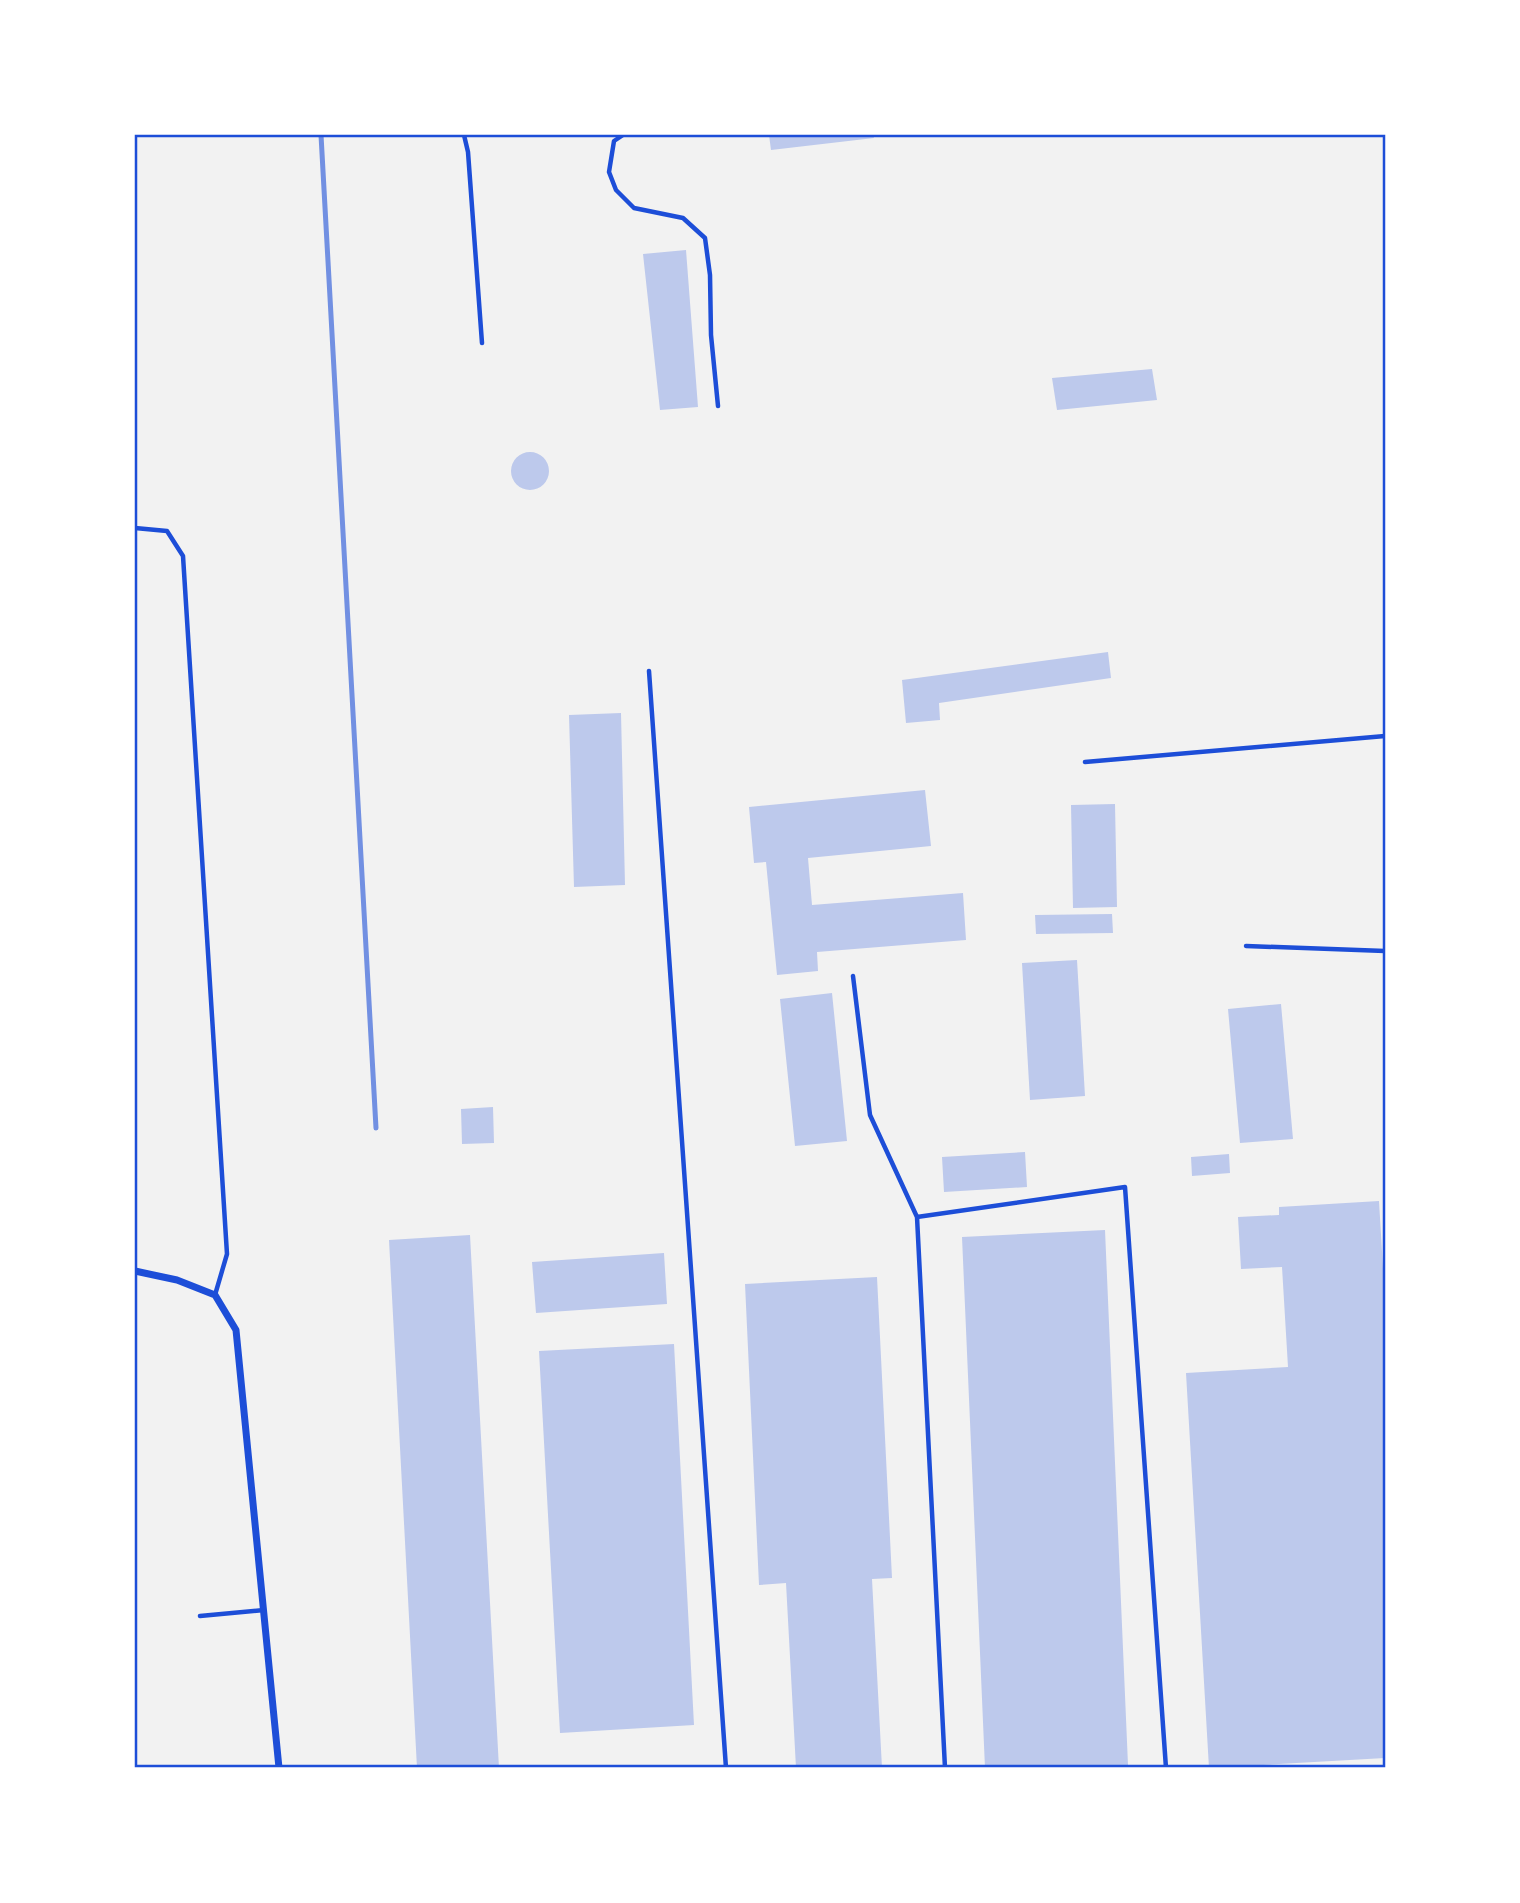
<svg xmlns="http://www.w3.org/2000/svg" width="1520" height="1903" font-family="'Roboto Condensed',sans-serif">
	<rect width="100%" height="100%" fill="#f2f2f2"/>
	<path fill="#bdc9ec" d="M769 135H873L874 138 771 150Z
		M686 250 698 407 660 410 643 254Z
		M1152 369 1157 400 1057 410 1052 378Z
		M511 471a19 19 0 1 1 38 0a19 19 0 1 1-38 0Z
		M1108 652 1111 678 939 703 940 720 906 723 902 680Z
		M621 713 625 885 574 887 569 715Z
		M925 790 931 846 808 858 812 905 963 893 966 940 817 952 818 971 777 975 766 862 754 863 749 807Z
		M1115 804 1117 907 1073 908 1071 805Z
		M1112 914 1113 933 1036 934 1035 915Z
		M1077 960 1085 1096 1030 1100 1022 963Z
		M832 993 847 1141 795 1146 780 999Z
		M1281 1004 1293 1139 1240 1143 1228 1009Z
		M493 1107 494 1143 462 1144 461 1109Z
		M1025 1152 1027 1187 944 1192 942 1157Z
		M1229 1154 1230 1173 1192 1176 1191 1157Z
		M1379 1201 1385 1302V1758L1209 1768 1186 1373 1288 1367 1282 1267 1241 1269 1238 1217 1279 1215V1207Z
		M1105 1230 1128 1765 985 1768 962 1237Z
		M470 1235 499 1768H417L389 1240Z
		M664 1253 667 1304 536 1313 532 1262Z
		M877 1277 892 1578 872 1579 882 1768H796L786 1583 759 1585 745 1284Z
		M674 1344 694 1725 560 1733 539 1351Z"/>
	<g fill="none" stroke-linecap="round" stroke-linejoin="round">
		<path stroke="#1d4ed8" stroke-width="4.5" d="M464 135 468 152 482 343
			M623 135 614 141 609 172 616 190 634 208 683 218 705 238 710 275 711 335 718 406
			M135 528 167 531 183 556 227 1254 215 1295
			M649 671 726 1768
			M1085 762 1385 736
			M1246 946 1385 951
			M853 976 870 1115 917 1217
			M200 1616 264 1610
			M945 1768 917 1217 1125 1187 1166 1768"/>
		<path stroke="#1d4ed8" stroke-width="7" d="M135 1271 177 1280 215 1295 236 1330 279 1768"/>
		<path stroke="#7290e2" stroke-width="5" d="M321 135 376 1128"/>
	</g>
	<rect width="1520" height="1903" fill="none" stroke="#ffffff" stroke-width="273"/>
	<rect x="136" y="136" width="1248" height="1630" fill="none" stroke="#1d4ed8" stroke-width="2.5"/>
</svg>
